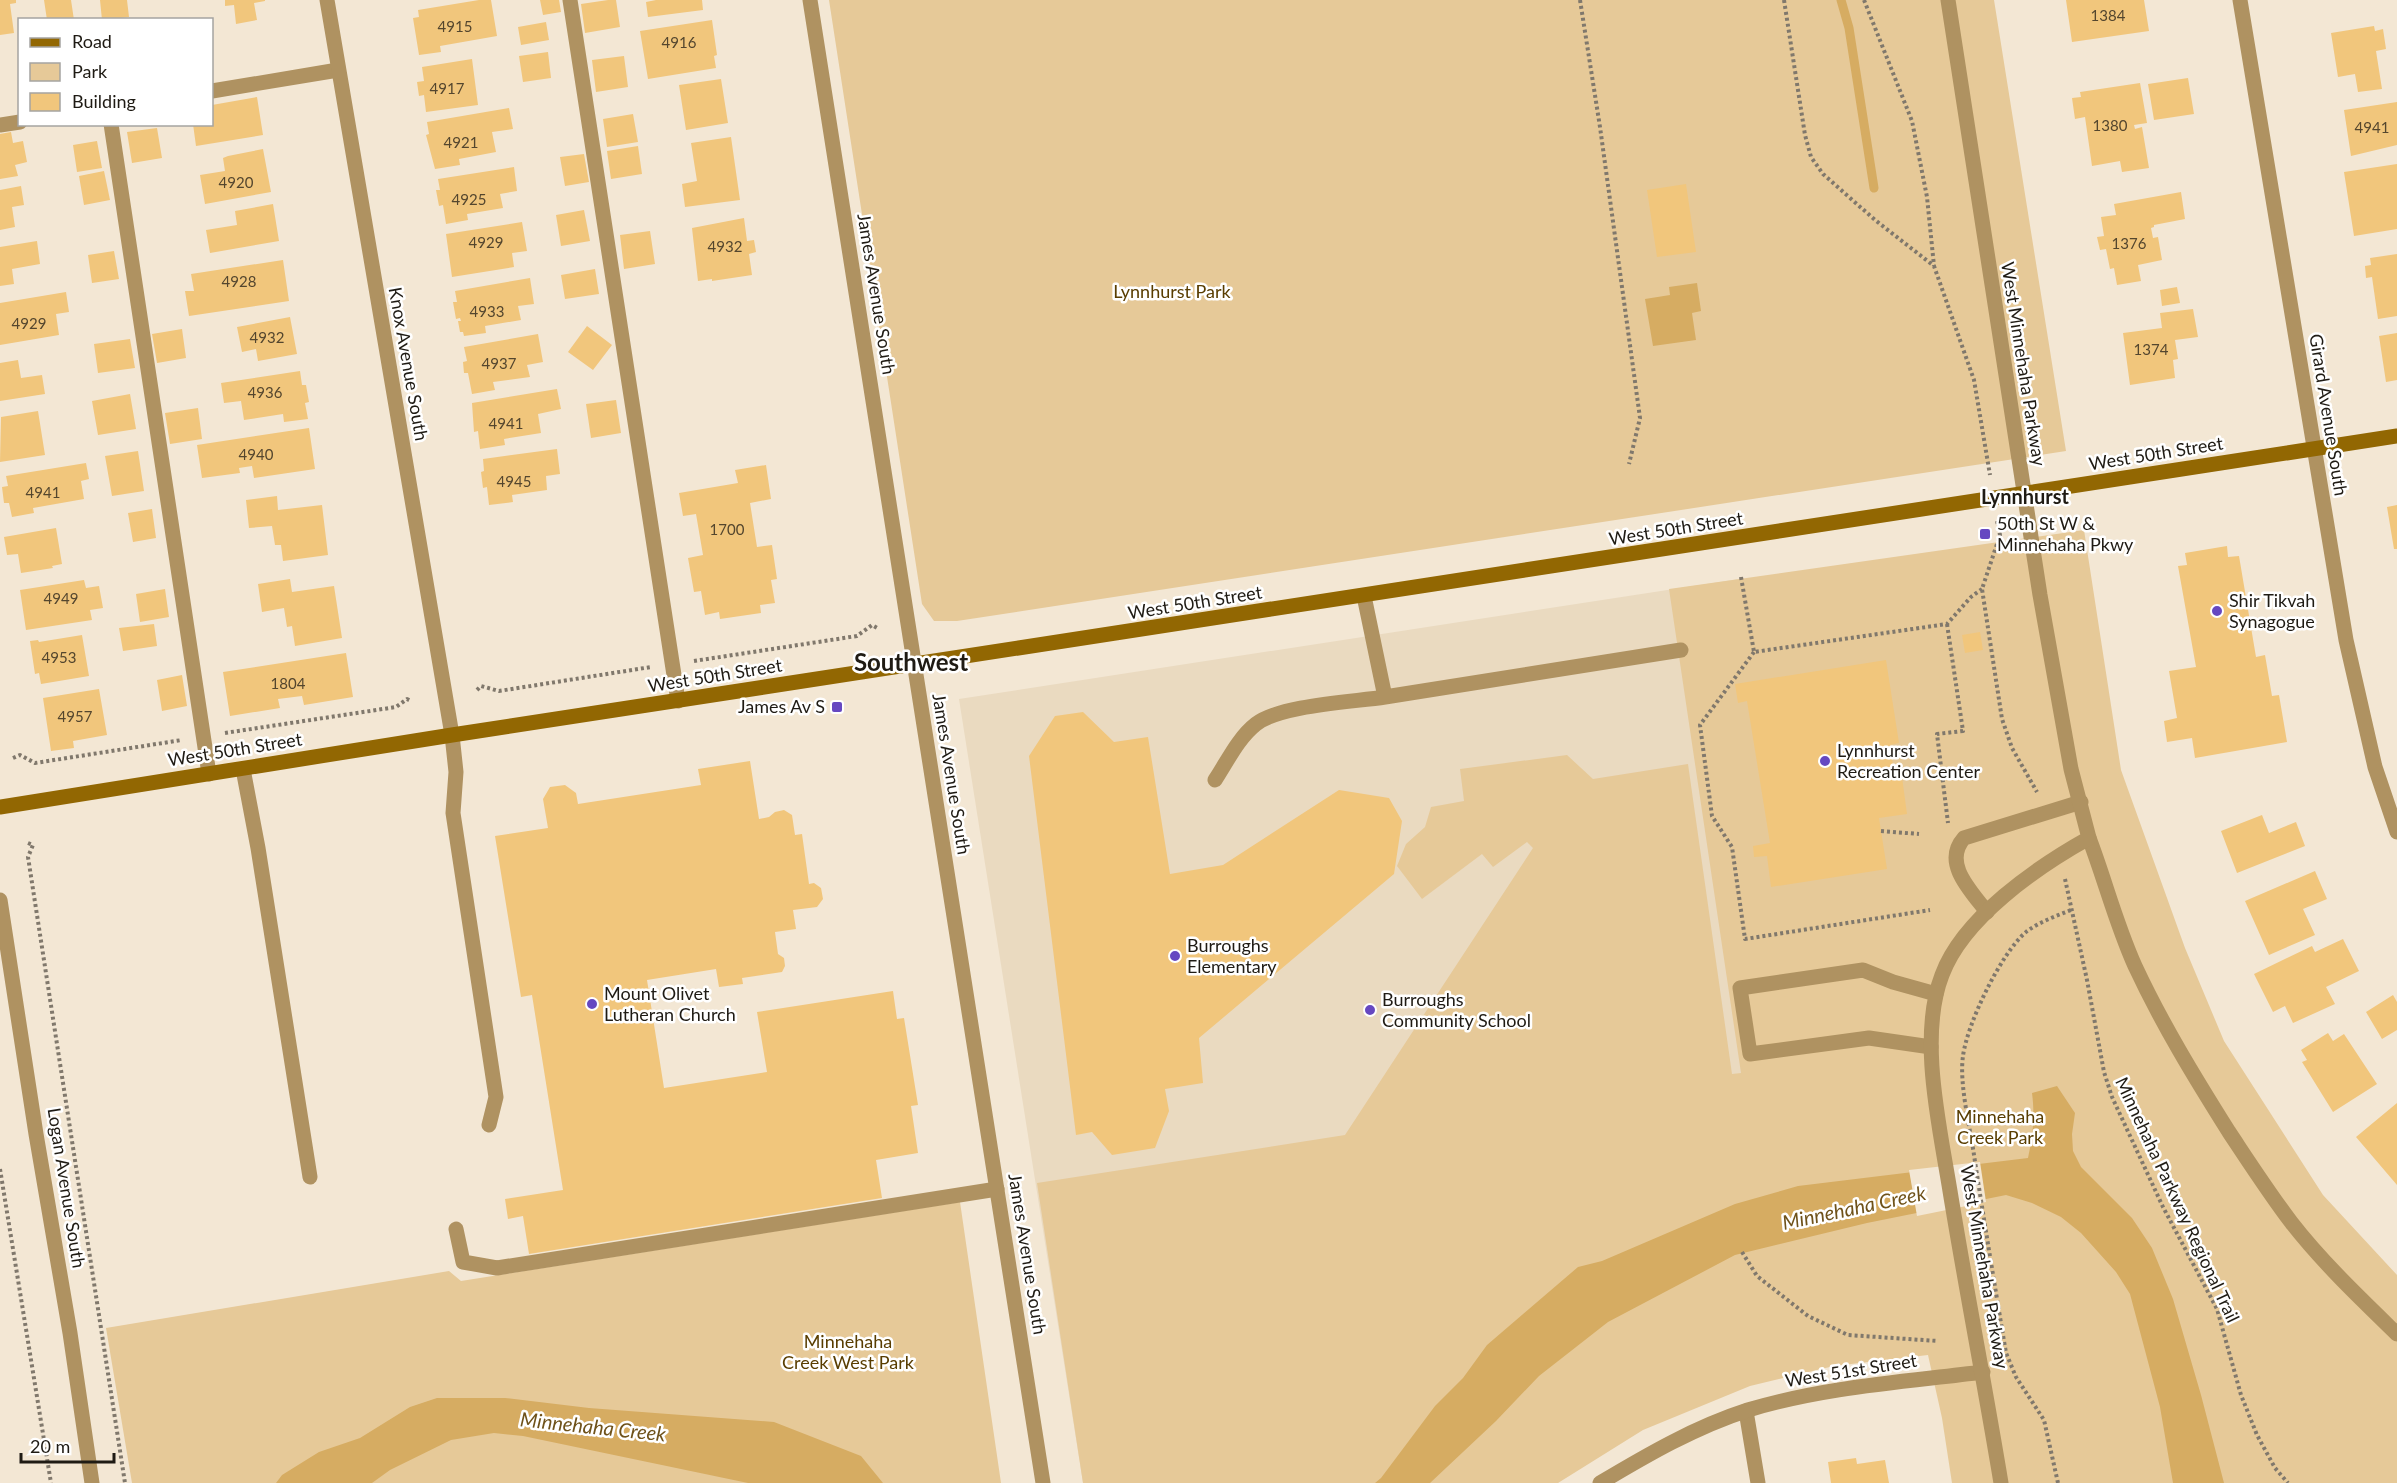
<svg xmlns="http://www.w3.org/2000/svg" width="2397" height="1483" font-family="Lato,sans-serif">
	<rect width="100%" height="100%" fill="#f3e7d4"/>
	<path fill="#eadac0" d="M1739 579 1742 1073 1231 1483H1083L959 699Z"/>
	<path fill="#e6c998" d="M829 0H1994L2066 451 957 621H934L922 604Z
		M2084 530 2121 770 2185 948 2224 1041 2323 1195 2397 1275V1483H1952L1942 1418 1928 1355 1834 1366 1750 1386 1643 1430 1558 1483H1083L1037 1183 1345 1135 1533 848 1527 842 1493 867 1482 854 1422 899 1397 866 1406 844 1425 827 1431 807 1464 801 1460 769 1567 755 1593 779 1688 764 1732 1074 1741 1073 1669 589Z
		M960 1202 1001 1483H132L106 1328 449 1271 461 1281Z"/>
	<path fill="#d6ac62" d="M1697 283 1701 311 1692 313 1696 340 1653 346 1645 299 1670 295 1669 287Z
		M2057 1086 2075 1113 2072 1134 2073 1151 2081 1167 2132 1218 2152 1248 2173 1299 2201 1395 2224 1483H2173L2160 1407 2130 1294 2116 1272 2081 1233 2061 1217 2032 1203 2006 1195 1867 1223 1735 1255 1608 1322 1539 1376 1496 1421 1430 1483H1375L1381 1478 1435 1406 1463 1378 1487 1345 1578 1267 1602 1261 1735 1204 1798 1186 2028 1158C2033 1136 2035 1116 2032 1093Z
		M437 1398H505L589 1408 774 1422 861 1456 883 1483H748L523 1436 494 1433 451 1440 390 1470 372 1483H276L282 1475 319 1452 360 1438 410 1407Z"/>
	<path fill="#f3e7d4" d="M1980 1162 1986 1202 1917 1216 1909 1170Z"/>
	<g fill="none" stroke-linecap="round" stroke-linejoin="round">
		<path stroke="#d6ac62" stroke-width="9" d="M1841 0 1849 28 1874 188"/>
	</g>
	<path fill="#f1c67c" d="M0 0H16V3L10 4 14 33 0 35Z
		M44 0H71L74 20H47Z
		M100 0H127L129 17 102 20Z
		M225 0H265V1L254 3 257 20 236 24 234 5 225 6Z
		M479 0H491L497 36 440 46 441 52 419 55 413 18 419 17 418 10Z
		M540 0H559L561 12 543 15Z
		M608 0H616L620 27 585 33 581 4Z
		M656 0H702L703 10 648 17 646 2Z
		M2066 0H2144L2149 31 2072 42Z
		M712 20 717 55 714 56 716 68 648 79 640 31Z
		M546 22 549 40 521 45 518 27Z
		M2374 26 2375 31 2383 29 2386 49 2376 51 2382 89 2358 92 2355 74 2338 77 2331 33Z
		M548 52 551 78 523 82 519 56Z
		M624 56 628 87 596 92 592 60Z
		M472 59 478 105 426 112 424 95 419 96 417 82 424 81 422 67Z
		M2188 78 2194 114 2154 120 2148 84Z
		M721 79 728 123 686 130 679 85Z
		M2140 83 2147 123 2134 125 2135 129 2142 127 2149 168 2122 172 2120 161 2092 166 2085 117 2075 119 2072 98 2081 97 2080 92Z
		M257 97 263 135 196 146 193 124H212V105Z
		M2397 102V145L2351 156 2344 110Z
		M509 108 513 129 492 132 496 152 459 159 460 165 435 169 426 135 429 134 427 122Z
		M633 114 638 142 607 147 603 119Z
		M157 128 162 158 132 163 127 132Z
		M11 132 13 143 23 141 27 162 15 165 18 176 0 179V134Z
		M731 137 740 200 685 207 682 184 697 181 691 143Z
		M97 141 102 168 77 172 73 145Z
		M638 146 642 174 611 179 607 151Z
		M263 149 271 192 205 204 200 175 225 171 223 158 228 156Z
		M584 154 589 182 565 186 560 157Z
		M2397 164V229L2354 236 2344 172Z
		M514 167 517 191 500 194 503 208 467 214 468 220 446 224 443 205 439 206 436 190H440L438 179Z
		M104 171 110 200 84 205 79 176Z
		M1686 184 1696 252 1657 257 1647 190Z
		M21 186 24 205 12 207 15 227 0 230V190Z
		M2181 192 2185 219 2154 225V227L2151 228 2153 238 2158 237 2162 260 2138 265 2141 281 2117 285 2114 268 2110 269 2106 249 2100 250 2097 237 2104 236 2101 217 2116 215 2114 204Z
		M273 204 279 241 210 253 206 230 237 225 235 211Z
		M584 210 590 241 561 246 556 215Z
		M744 218 747 241 754 240 756 252 749 254 752 275 712 281V279L698 281 692 228Z
		M522 222 527 251 512 253 514 267 452 277 446 234Z
		M650 231 655 264 624 269 620 235Z
		M37 241 40 264 12 269 14 284 0 286V247Z
		M114 251 119 279 92 283 88 255Z
		M2397 254V316L2378 319 2372 277 2366 278 2365 266 2371 265 2370 258Z
		M283 260 289 301 189 316 185 291H194L191 274Z
		M595 269 599 294 565 299 561 275Z
		M530 278 534 304 518 306 521 320 485 326 486 333 464 336 463 332H460L458 321H461L460 318 456 319 453 302H457L455 291Z
		M2177 287 2180 303 2162 306 2160 290Z
		M66 292 69 312 56 314 59 335 0 345V303Z
		M2193 309 2198 337 2175 340 2178 359 2173 360 2175 378 2130 385 2123 333 2162 328 2160 313Z
		M290 317 297 354 258 361 256 349 242 352 237 327Z
		M587 326 612 345 593 370 568 352Z
		M182 329 186 358 157 363 152 334Z
		M2397 333V380L2386 382 2379 336Z
		M538 334 543 362 527 365 530 377 493 382 495 390 472 394 468 373H464L463 362 467 361 464 347Z
		M130 339 135 368 98 373 94 344Z
		M18 360 21 378 42 375 45 394 0 401V363Z
		M300 371 302 385H306L309 402 305 403 308 419 284 422 283 414 244 420 241 401 224 403 221 383Z
		M557 389 561 409 538 414 541 433 504 439 505 445 480 449 478 431 474 432 472 403Z
		M130 394 136 429 98 435 92 401Z
		M616 400 621 433 591 438 586 404Z
		M198 408 202 439 170 444 165 413Z
		M38 411 45 455 0 462 1 417Z
		M309 428 315 469 254 478 252 466 239 468 240 473 202 478 197 445Z
		M557 449 560 474 546 476 547 490 512 495 513 502 489 505 487 487 483 488 481 472 484 471 483 459Z
		M138 451 144 491 112 496 105 456Z
		M86 463 89 479 81 481 84 499 33 508 34 513 12 517 9 503H4L2 487 8 486 6 476Z
		M766 465 771 499 750 503 757 547 772 545 777 579 771 580 775 603 760 605 761 613 720 619 719 612 705 615 701 591 694 592 688 558 703 555 696 514 683 516 679 493 738 483 735 470Z
		M277 496 278 510 322 505 328 555 283 561 281 545H275L272 526 249 528 246 500Z
		M2397 505V549H2394L2387 507Z
		M152 509 156 538 133 542 128 513Z
		M56 528 62 564 52 566 53 568 21 573 18 554 7 555 4 537Z
		M2227 546 2228 557 2239 556 2256 657 2265 655 2272 696 2279 695 2287 742 2195 758 2192 738 2167 742 2164 721 2177 718 2169 671 2196 667 2178 566 2187 565 2185 553Z
		M290 579 292 592 334 586 342 638 295 646 292 626 287 627 284 608 262 612 258 584Z
		M84 580 86 588 99 586 103 608 90 610 92 620 26 630 20 590Z
		M165 589 169 617 140 622 136 594Z
		M154 624 157 646 123 651 119 628Z
		M1980 632 1983 650 1965 653 1962 635Z
		M82 635 89 676 41 684 39 673 35 674 30 641 38 640 39 642Z
		M346 653 353 697 304 705 302 696 278 699 280 708 230 716 223 672Z
		M1886 660 1899 743 1890 745 1895 778 1902 777 1907 814 1879 818 1887 869 1771 887 1767 856 1754 857 1753 846 1770 843 1747 701 1738 703 1735 684Z
		M182 675 187 706 162 711 157 680Z
		M99 689 107 735 73 741 74 748 51 751 43 698Z
		M1083 712 1114 742 1148 737 1170 874 1223 865 1339 790 1389 798 1402 821 1394 874 1199 1038 1203 1083 1165 1089 1169 1111 1155 1148 1112 1155 1092 1132 1076 1135 1029 756 1055 716Z
		M750 761 759 819 769 817 775 812 784 810 792 815 795 835 802 834 809 884 814 883 821 888 823 899 817 907 793 910 796 929 775 932 778 954 784 958 785 966 782 972 742 978 743 984 719 987 716 969 647 980 664 1088 767 1072 757 1012 893 991 897 1019 904 1018 918 1105 911 1106 918 1153 876 1160 882 1198 529 1254 523 1216 508 1219 505 1199 563 1190 532 995 521 997 495 836 548 828 543 799 550 787 565 785 576 793 578 804 701 785 698 769Z
		M2262 815 2269 833 2296 822 2305 846 2237 873 2221 831Z
		M2315 871 2327 899 2303 909 2315 935 2269 955 2245 901Z
		M2343 939 2359 971 2326 987 2335 1004 2293 1023 2285 1006 2273 1012 2254 974 2312 946 2315 952Z
		M2393 995 2397 1002V1030L2382 1039 2366 1012Z
		M2328 1033 2333 1041 2344 1034 2377 1084 2333 1112 2302 1062 2307 1060 2301 1050Z
		M2397 1103V1185L2356 1137Z
		M1856 1458 1857 1464 1885 1460 1889 1483H1831L1828 1462Z"/>
	<g fill="none" stroke-linecap="round" stroke-linejoin="round">
		<path stroke="#80786c" stroke-width="4" stroke-dasharray="3 3" stroke-linecap="butt" d="M1580 0 1600 127 1640 418 1629 464
			M1784 0 1805 135 1811 157 1823 174 1875 220 1934 266 1974 380 1990 475
			M1864 0 1912 121 1927 197 1934 266
			M1997 521 2000 535 1982 589 2002 719 2012 748 2037 792
			M1741 577 1754 652 1947 624 1971 597 1982 589
			M1947 624 1963 731 1937 734 1948 823
			M1754 652 1700 725 1712 816 1732 847 1745 939 1930 910
			M694 661 857 636 872 625 879 629
			M477 690 481 686 499 691 651 667
			M225 733 396 707 407 699 411 701
			M13 758 20 755 35 763 182 740
			M1881 831 1919 834
			M28 843 33 845 28 857 125 1483
			M2065 879 2087 980 2104 1072 2112 1097 2163 1207 2217 1309 2241 1395 2257 1435 2275 1468 2288 1483
			M0 1169 51 1483
			M1742 1252 1757 1276 1808 1316 1848 1335 1938 1341
			M2058 1483 2044 1420 2016 1377 2006 1353C1995 1287 1984 1221 1974 1155 1970 1127 1959 1084 1963 1056 1967 1024 2001 953 2026 932 2039 922 2056 916 2071 910"/>
		<path stroke="#af9261" stroke-width="15" d="M570 0 678 701
			M212 91 338 70
			M111 124 209 774
			M0 125 20 122
			M1364 596 1385 697 1681 650
			M452 735 456 772 453 813 496 1097 489 1125
			M243 769 258 848 310 1177
			M1215 780C1227 762 1238 738 1256 724 1281 705 1353 702 1385 697
			M1987 912C1971 891 1942 863 1964 838L2081 802
			M1931 1047 1869 1038 1750 1054 1740 988 1863 970 1893 982 1936 994
			M456 1229 463 1262 497 1268 997 1189
			M1746 1411 1758 1483"/>
		<path stroke="#af9261" stroke-width="15" d="M327 0 452 735
			M810 0 1043 1483
			M2240 0 2346 640 2375 767 2397 832
			M2089 838C2105 880 2116 924 2135 966 2162 1024 2195 1078 2229 1132 2249 1162 2269 1193 2291 1222 2322 1262 2361 1299 2397 1334
			M0 900 36 1134 70 1333 92 1483
			M1600 1483C1647 1455 1695 1427 1748 1410 1824 1387 1904 1382 1983 1372"/>
		<path stroke="#af9261" stroke-width="15" d="M1948 0 2040 595 2071 769 2089 838C2037 867 1963 918 1942 975 1918 1037 1940 1128 1950 1191 1966 1289 1985 1386 2001 1483"/>
		<path stroke="#926702" stroke-width="15" d="M0 807 452 735 2397 436"/>
	</g>
	<g fill="#6648c1" stroke="#fff" stroke-width="2">
		<rect x="1979" y="528" width="12" height="12" rx="3"/>
		<circle cx="2217" cy="611" r="6"/>
		<rect x="831" y="701" width="12" height="12" rx="3"/>
		<circle cx="1825" cy="761" r="6"/>
		<circle cx="1175" cy="956" r="6"/>
		<circle cx="592" cy="1004" r="6"/>
		<circle cx="1370" cy="1010" r="6"/>
	</g>
	<g text-anchor="middle" stroke-width="5" stroke-linejoin="round" paint-order="stroke">
		<g font-size="15" fill="#54462e">
			<text x="2108" y="21">1384</text>
			<text x="455" y="32">4915</text>
			<text x="679" y="48">4916</text>
			<text x="447" y="94">4917</text>
			<text x="2110" y="131">1380</text>
			<text x="2372" y="133">4941</text>
			<text x="461" y="148">4921</text>
			<text x="236" y="188">4920</text>
			<text x="469" y="205">4925</text>
			<text x="486" y="248">4929</text>
			<text x="2129" y="249">1376</text>
			<text x="725" y="252">4932</text>
			<text x="239" y="287">4928</text>
			<text x="487" y="317">4933</text>
			<text x="29" y="329">4929</text>
			<text x="267" y="343">4932</text>
			<text x="2151" y="355">1374</text>
			<text x="499" y="369">4937</text>
			<text x="265" y="398">4936</text>
			<text x="506" y="429">4941</text>
			<text x="256" y="460">4940</text>
			<text x="514" y="487">4945</text>
			<text x="43" y="498">4941</text>
			<text x="727" y="535">1700</text>
			<text x="61" y="604">4949</text>
			<text x="59" y="663">4953</text>
			<text x="288" y="689">1804</text>
			<text x="75" y="722">4957</text>
		</g>
		<g font-size="18" fill="#593d00" stroke="#fff">
			<text x="1172" y="298">Lynnhurst Park</text>
			<text x="2000" y="1123">Minnehaha<tspan x="2000" dy="21">Creek Park</tspan></text>
			<text x="848" y="1348">Minnehaha<tspan x="848" dy="21">Creek West Park</tspan></text>
		</g>
		<g font-size="18" fill="#1f1b14" stroke="#fff">
			<text transform="translate(876 294) rotate(81)" y="6">James Avenue South</text>
			<text transform="translate(408 364) rotate(80)" y="6">Knox Avenue South</text>
			<text transform="translate(2023 364) rotate(81)" y="6">West Minnehaha Parkway</text>
			<text transform="translate(2328 415) rotate(81)" y="6">Girard Avenue South</text>
			<text transform="translate(2156 454) rotate(-9)" y="6">West 50th Street</text>
			<text transform="translate(1676 529) rotate(-9)" y="6">West 50th Street</text>
			<text transform="translate(1195 603) rotate(-9)" y="6">West 50th Street</text>
			<text transform="translate(715 676) rotate(-9)" y="6">West 50th Street</text>
			<text transform="translate(235 750) rotate(-9)" y="6">West 50th Street</text>
			<text transform="translate(951 774) rotate(81)" y="6">James Avenue South</text>
			<text transform="translate(66 1188) rotate(81)" y="6">Logan Avenue South</text>
			<text transform="translate(2177 1200) rotate(65)" y="6">Minnehaha Parkway Regional Trail</text>
			<text transform="translate(1027 1254) rotate(81)" y="6">James Avenue South</text>
			<text transform="translate(1984 1267) rotate(80)" y="6">West Minnehaha Parkway</text>
			<text transform="translate(1851 1371) rotate(-9)" y="6">West 51st Street</text>
		</g>
		<g font-size="18" fill="#1f1b14" stroke="#fff" text-anchor="start">
			<text x="1997" y="530">50th St W &amp;<tspan x="1997" dy="21">Minnehaha Pkwy</tspan></text>
			<text x="2229" y="607">Shir Tikvah<tspan x="2229" dy="21">Synagogue</tspan></text>
			<text x="825" y="713" text-anchor="end">James Av S</text>
			<text x="1837" y="757">Lynnhurst<tspan x="1837" dy="21">Recreation Center</tspan></text>
			<text x="1187" y="952">Burroughs<tspan x="1187" dy="21">Elementary</tspan></text>
			<text x="604" y="1000">Mount Olivet<tspan x="604" dy="21">Lutheran Church</tspan></text>
			<text x="1382" y="1006">Burroughs<tspan x="1382" dy="21">Community School</tspan></text>
		</g>
		<g font-size="20" font-weight="bold" fill="#1f1b14" stroke="#fff">
			<text x="2025" y="504">Lynnhurst</text>
		</g>
		<g font-size="20" font-style="italic" fill="#6f521a" stroke="#fff">
			<text transform="translate(1854 1208) rotate(-12)" y="7">Minnehaha Creek</text>
			<text transform="translate(593 1427) rotate(6)" y="7">Minnehaha Creek</text>
		</g>
		<g font-size="24" font-weight="bold" fill="#1f1b14" stroke="#fff">
			<text x="911" y="671">Southwest</text>
		</g>
	</g>
	<rect x="18" y="18" width="195" height="108" fill="#ffffff" stroke="#a5a4a1" stroke-width="1.5"/>
	<rect x="30" y="38" width="30" height="9" fill="#926702" stroke="#a5a4a1" stroke-width="1.5"/>
	<text x="72" y="48" font-size="18" fill="#1f1b14">Road</text>
	<rect x="30" y="63" width="30" height="18" fill="#e6c998" stroke="#a5a4a1" stroke-width="1.5"/>
	<text x="72" y="78" font-size="18" fill="#1f1b14">Park</text>
	<rect x="30" y="93" width="30" height="18" fill="#f1c67c" stroke="#a5a4a1" stroke-width="1.5"/>
	<text x="72" y="108" font-size="18" fill="#1f1b14">Building</text>
	<path d="M21 1453v9h93v-9" fill="none" stroke="#1f1b14" stroke-width="3"/>
	<text x="30" y="1453" font-size="18" fill="#1f1b14" stroke="#ffffff" stroke-width="4.5" paint-order="stroke">20 m</text>
</svg>
